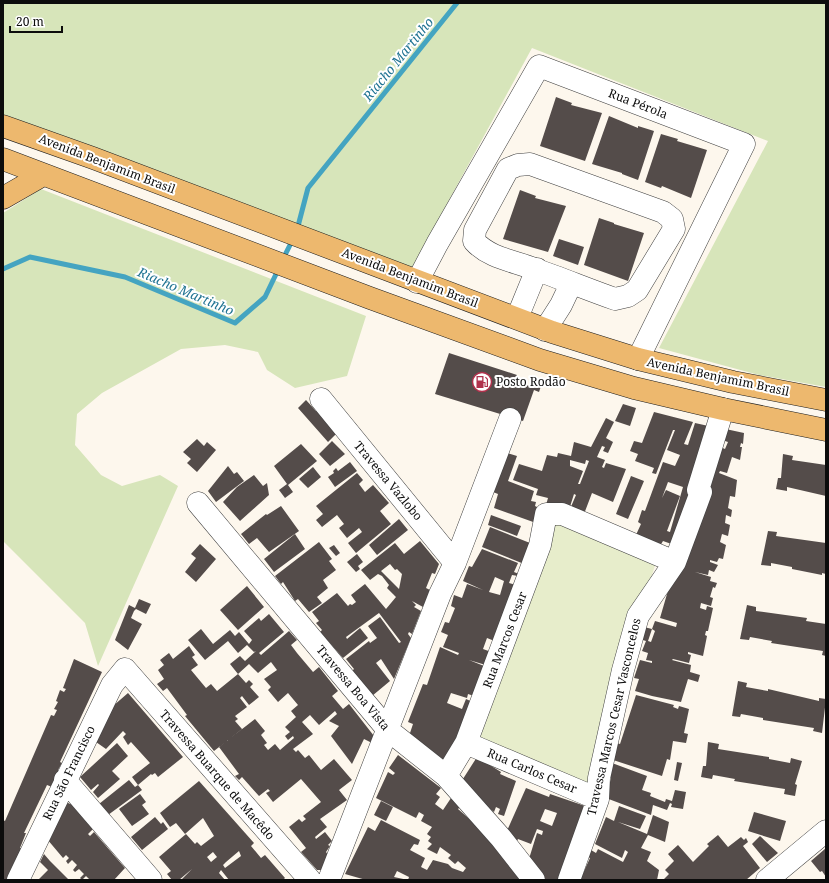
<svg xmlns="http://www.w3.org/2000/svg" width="829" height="883" font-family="'Noto Serif',serif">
	<rect width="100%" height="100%" fill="#fdf7ed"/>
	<path fill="#d7e5ba" d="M3 3H826V387L759 375 659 348 768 141 532 48 412 268 3 122Z
		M41 189 366 316 347 376 295 388 267 370 258 352 225 345 181 349 102 393 77 414 75 445 101 475 122 486 160 475 178 486 98 666 85 623 3 541V213Z"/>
	<path fill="#e7edcb" d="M553 520 656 562 588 786 476 740Z"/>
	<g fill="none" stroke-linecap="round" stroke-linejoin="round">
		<path stroke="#44a4c1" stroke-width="5" d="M297 230 308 188 457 3
			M283 259 293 239
			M3 269 30 257 125 277 235 323 265 297 279 268"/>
	</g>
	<path fill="#544c4a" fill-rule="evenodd" d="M556 97 572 103 571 105 602 113 585 161 540 146Z
		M609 116 638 128V126L654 131 638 180 622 174V173L592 164Z
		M661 134 678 139 677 141 707 150 691 198 662 186 661 188 645 182Z
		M520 190 536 196 535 198 566 206 548 252 503 239Z
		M599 218 614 223V224L644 233 628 281 584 265Z
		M559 239 584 247 578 265 553 256Z
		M449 353 517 375 515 381 536 388 539 379 543 380 539 392 534 390 523 421 435 394Z
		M306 400 316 411 321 406 337 433 328 442 298 408Z
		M623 404 636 408 630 426 615 421Z
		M654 412 693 422 684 444 688 445 695 423 713 427 680 547 663 541 660 546 635 537 641 524 638 522 642 510 645 511 663 462 675 466 680 455 667 450 675 430H673L656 474 652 473 654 468 635 461 638 454 630 451 634 441 642 443ZM668 482 683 487 670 532 667 531 680 496 666 490 662 498Z
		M606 418 614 422 606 438 613 442 608 453 603 451 605 447 602 446 597 457 605 460 602 467 604 468 606 463 626 469 613 502 592 493 584 514 570 509 576 495 574 494 568 513 546 505 548 498 536 495 538 489 513 480 519 464 542 471 547 455 557 457 558 453 571 456 574 442 591 447ZM570 460 585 464 586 460 589 461 580 484H578L583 471 570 466Z
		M721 428 744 433 743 444 741 443 740 447H742L740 460 732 457 727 473 720 471 719 473 737 480 735 497 730 496 728 508 732 510 731 517 726 515 725 523 730 525 728 536 722 534 720 542 726 545 723 559 719 558 717 562 710 560V562L718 565 714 572 709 570 708 575 695 572 711 577 710 581 717 583 715 588 713 587 710 597 713 598 711 606 701 603 700 608 706 610 707 606 713 608 708 631H706L705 635 707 636 703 656 688 652V654L691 655 689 663 673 659 672 660 691 665 690 672 700 675 698 682 688 679 681 702 652 696 635 691 639 679 634 678 640 660 652 663V661L646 660 648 653 642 651 646 641 636 638 640 626 652 629 648 641 651 642 655 631 652 629 655 621 676 627 677 623 660 618 672 577 716 445 725 449 728 442 722 440Z
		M197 439 204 446 207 442 216 450 197 472 187 463 191 459 183 452Z
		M332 441 345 454 330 466 319 454Z
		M301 444 317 461 288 485 293 492 285 498 279 490 287 484 274 466Z
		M507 453 517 456 508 481 534 491 531 501 536 502 535 506 539 508 536 523 494 508 498 494 493 492Z
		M783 454 793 456 792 460 826 465V496L787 487V491L776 489 778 478H781Z
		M350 462 357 471 335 487 328 477 334 473 333 471 336 468 338 471Z
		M228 466 234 474 237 472 244 481 216 502 208 491Z
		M313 467 321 477 308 488 299 479Z
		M357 473 363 480 359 484 365 492 373 485 389 503 380 511 391 524 356 553 348 543 362 532 359 528 347 538 339 528 344 524 337 515 322 527 316 520 323 514 316 506Z
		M254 475 263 486 267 483 269 495 240 521 223 502 237 487Z
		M631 476 644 481 628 519 616 514Z
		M281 506 299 531 269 552 257 538 249 544 241 534 266 514 267 515Z
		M491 515 521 526 517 536 488 525Z
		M399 519 408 530 377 555 369 545Z
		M490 527 530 543 529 566 482 547Z
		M768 531 777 532 776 536 826 543V574L822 573V575L792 569V567L771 563V566L761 565Z
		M295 534 305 549 274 572 264 559Z
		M420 541 439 564 435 574 432 573 426 588 430 590 423 607 412 601 416 605 414 607 421 611 412 634 409 632 408 634 411 638 394 679 381 659 376 663 390 681 372 696 352 671 354 669 346 659 369 641 370 643 377 638 368 626 380 617 399 643 401 642 379 613 346 637 347 639 360 628 368 638 343 658 320 632 322 630 316 623 319 621 312 612 337 593 348 606 350 604 352 605 356 602 351 595 365 584 386 609 396 597 387 588 389 585 382 576 378 574 370 580 361 570 395 543 404 554ZM390 564 395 570 397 569 402 574 399 589 381 571Z
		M319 542 332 559 329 561 336 570 323 580 328 588 317 597 322 603 309 612 298 599 295 601 283 582 281 584 275 576Z
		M200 544 216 559 196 582 185 572 196 558 191 554Z
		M334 545 340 553 336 556 329 548Z
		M482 549 518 563 514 572 519 574 518 576 512 575 509 583 516 585 497 642 487 638 483 649 494 653 489 666 469 660 489 668 477 697 468 694 467 698 451 693 447 703 462 709 466 699 477 704 446 768 408 739 413 724 408 722 423 684 427 685 440 647 458 655 459 653 443 647 448 635 441 632 445 622 449 623 455 608 451 606 454 595 462 598 467 584 483 590 463 581 469 566 472 567ZM495 577 504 581 500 595 489 592Z
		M357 554 363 562 358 566 360 569 356 572 347 562Z
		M247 586 264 607 238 630 220 610Z
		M139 599 151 604 146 614 136 609 134 611 131 618 142 624 128 650 115 640 129 605 135 608Z
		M747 605 756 607V611L807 618 806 621 826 624V656L822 655 823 651 771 643 772 641 750 637 749 640 740 639Z
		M269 614 284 632 259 653 261 655 289 631 297 640 291 645 297 653 313 672 319 667 338 691 332 696 343 709 349 704 374 736 372 743 364 739 352 764 331 736 339 726 329 721 337 714 335 711 319 725 310 715 302 722 313 734 293 749 296 752 298 750 305 758 309 755 321 770 334 759 352 780 339 790 347 800 320 819 327 827 315 837 316 839 325 832 332 841 328 845 330 846 326 852 328 855 322 870H317L301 852 306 848 289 827 299 819 302 822 306 819 303 816 321 802 301 779 273 802 266 793 270 791 268 789 259 796 242 777 239 780 235 776 239 774 219 747 255 719 265 731 261 735 267 743 264 745 268 750 275 744 280 750 294 738 293 736 288 740 285 736 290 732 285 727 296 717 291 711 298 705 288 693 278 702 268 690 271 687 264 679 277 670 271 662 258 673 249 664 238 674 246 683 249 680 253 684 250 687 259 697 249 705 242 696 240 698 247 707 235 716 238 719 235 721 242 729 214 751 185 716 187 715 167 688 163 691 157 684 164 679 158 670 164 665 160 660 169 653 173 659 189 646 195 655 192 657 198 665 191 670 206 688 211 684 217 691 238 674 230 664 240 656 245 661 256 651 254 652 247 645 238 653 228 641 205 660 188 640 201 629 213 644 230 630 235 636 239 632 249 644 252 640 244 631 259 618 261 621Z
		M74 659 102 672 60 762 62 763 58 770 59 771 52 787 47 785 24 833H26L20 848 23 849 8 880H3V820L5 821 51 715 54 716 57 710 54 709 58 702 56 701 60 690 64 692 66 689 63 688Z
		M738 681 747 683 746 687 768 691V689L819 701V698L826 699 822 733 813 731 814 728 763 720V718L741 714 740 717 732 716Z
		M128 693 183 757 158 777 155 773 152 775 151 774 138 785 142 790 108 815 99 804 129 780 135 787 138 785 132 777 150 763 131 742 128 745 123 737 126 734 123 731 106 749 96 742 113 706Z
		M636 695 674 705 673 707 678 709 679 706 689 709 684 733 688 734 686 743 673 741 670 760 667 759 662 776 607 758 613 742 620 744Z
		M708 742 719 744 718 749 769 757V759L790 763 791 758 802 761 795 784 797 785 795 796 784 794 785 789 734 781 735 779 713 775 712 779 701 777 703 766H706Z
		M117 743 128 756 112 771 120 779 98 798 93 792 99 785 98 784 91 790 80 777Z
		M398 755 441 788 436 794 440 797 435 804 443 810 451 798 461 806 458 809 483 831 523 880H366L345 874 368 827 375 831 381 820 420 840 418 845 414 844 410 850 425 858 421 867 427 870 433 860 448 864 452 868 463 872 466 868 458 861 455 864 448 858 451 855 440 847 437 854 427 849 432 844 428 841 431 837 427 834 432 827 421 821 424 815 419 812 416 818 376 798 388 772 393 775 395 773 389 768ZM397 871 409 877 408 880 394 877Z
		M477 757 501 772 500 774 516 781 504 816 498 814 500 809 496 807 494 812 479 801 461 782Z
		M677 762 682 763 678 781 674 780Z
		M612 763 647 776 642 790 651 793 650 796 665 802 666 799 672 801 675 790 686 792 683 809 671 807 672 804 670 803 667 810 653 805 651 815 606 798 611 778 607 776Z
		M199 781 254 843 251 846 261 858 265 855 285 878 283 880H229L221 870 219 873 225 880H181L192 869 179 880H172L167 874 171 871 159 857 186 834 195 844 197 842 201 846 214 836 203 818 185 834 176 823 170 827 160 813ZM239 851 241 856 225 868 223 865 226 862ZM213 852 217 857 211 862 207 857Z
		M526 788 549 797 550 794 591 808 566 880H541L528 862 537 833 542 835 543 831 537 829 531 844 518 839 517 841 506 833ZM545 809 557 813 552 826 540 821Z
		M140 794 146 802 142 805 149 814 132 826 119 809Z
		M381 801 393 807 386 821 374 815Z
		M68 803 73 805 93 829 88 834 90 836 94 832 125 868 114 880H90L86 876 82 880 80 878 84 874 79 869 75 872 73 870 77 865 72 860 68 864 66 861 69 858 66 855 63 858 47 839 65 804Z
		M619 806 646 816 640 829 618 822 647 834 653 815 669 822 665 842 648 835 641 848 651 852 647 861 659 870 657 880H580L590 858 588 857 591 850 596 853 598 849 623 862 628 852 625 850 622 858 595 844 606 817 614 821Z
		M754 812 786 821 780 841 748 831Z
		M155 817 161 824 163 822 168 829 142 850 131 837Z
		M718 835 728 847 741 837 744 840 746 838 748 842 743 846 760 868 746 880H663L669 874 665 870 674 861 668 854 678 845 693 862 709 846 707 844Z
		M760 836 778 853 767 862 752 844Z
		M826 848V877L822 871 820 872 811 861Z
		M44 854 50 861 69 880H38L48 870 40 862Z"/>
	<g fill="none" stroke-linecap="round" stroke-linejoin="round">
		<defs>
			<path id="minor" d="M530 164 663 212 672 219 674 229 637 290 628 296 615 299C589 290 563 279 537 270 516 261 490 259 474 241L475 230 508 169 518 165Z
				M417 282 437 244 539 66 744 144 638 359
				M517 318 537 269
				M545 330 561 305 571 284
				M321 399 455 563
				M198 503 388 730 446 776 501 838 534 880
				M466 743 598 799
				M446 776 466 743 540 545 546 514H562L675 562
				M65 780 151 880
				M18 880 112 685 125 669 310 880
				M329 880 440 594 455 563 510 419
				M569 880 598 799 599 778 623 670 638 616 675 562 701 492 698 490 723 409
				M767 880 826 831"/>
			<path id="major" d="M3 126 93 158 552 332 638 359 733 382 826 400
				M3 159 370 298 540 360 634 388 723 409 826 430
				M3 198 43 175"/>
		</defs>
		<use href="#minor" stroke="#3f3f3f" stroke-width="23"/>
		<use href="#major" stroke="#1d1d1d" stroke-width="23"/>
		<use href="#minor" stroke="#fff" stroke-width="22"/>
		<use href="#major" stroke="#edb86e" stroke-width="22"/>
	</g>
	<defs>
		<symbol id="fuel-ring" viewBox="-11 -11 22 22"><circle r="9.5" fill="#fff" stroke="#b0314c" stroke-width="1.5"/><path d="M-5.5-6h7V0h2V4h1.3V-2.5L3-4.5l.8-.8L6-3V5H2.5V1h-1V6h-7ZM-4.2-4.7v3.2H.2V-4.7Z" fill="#b0314c"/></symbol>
	</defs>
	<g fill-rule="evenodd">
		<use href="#fuel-ring" x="471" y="371" width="22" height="22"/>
	</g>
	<g text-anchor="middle" stroke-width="4" stroke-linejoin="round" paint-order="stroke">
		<g font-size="12" fill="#0c0c0c" stroke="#fff">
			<text transform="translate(638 104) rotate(21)" y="4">Rua Pérola</text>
			<text transform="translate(107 164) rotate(21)" y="4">Avenida Benjamim Brasil</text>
			<text transform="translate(410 278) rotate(21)" y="4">Avenida Benjamim Brasil</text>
			<text transform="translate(718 377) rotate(12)" y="4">Avenida Benjamim Brasil</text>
			<text transform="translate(388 481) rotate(50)" y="4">Travessa Vazlobo</text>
			<text transform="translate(505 640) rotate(-69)" y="4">Rua Marcos Cesar</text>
			<text transform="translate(353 688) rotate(50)" y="4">Travessa Boa Vista</text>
			<text transform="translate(614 717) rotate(-77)" y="4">Travessa Marcos Cesar Vasconcelos</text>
			<text transform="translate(532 771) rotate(23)" y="4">Rua Carlos Cesar</text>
			<text transform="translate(69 773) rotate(-64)" y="4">Rua São Francisco</text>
			<text transform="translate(217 775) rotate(49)" y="4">Travessa Buarque de Macêdo</text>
		</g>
		<g font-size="12" fill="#0c0c0c" stroke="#fff" text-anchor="start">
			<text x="496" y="386">Posto Rodão</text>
		</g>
		<g font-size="13" font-style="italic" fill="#217493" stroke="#fff">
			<text transform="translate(398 59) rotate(-51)" y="5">Riacho Martinho</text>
			<text transform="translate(186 291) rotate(23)" y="5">Riacho Martinho</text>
		</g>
	</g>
	<rect width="829" height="883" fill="none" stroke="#0c0c0c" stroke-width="8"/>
	<path d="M10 26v6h52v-6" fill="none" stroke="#0c0c0c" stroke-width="2"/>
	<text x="16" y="26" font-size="12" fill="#0c0c0c" stroke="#ffffff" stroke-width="3" paint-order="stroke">20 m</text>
</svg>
